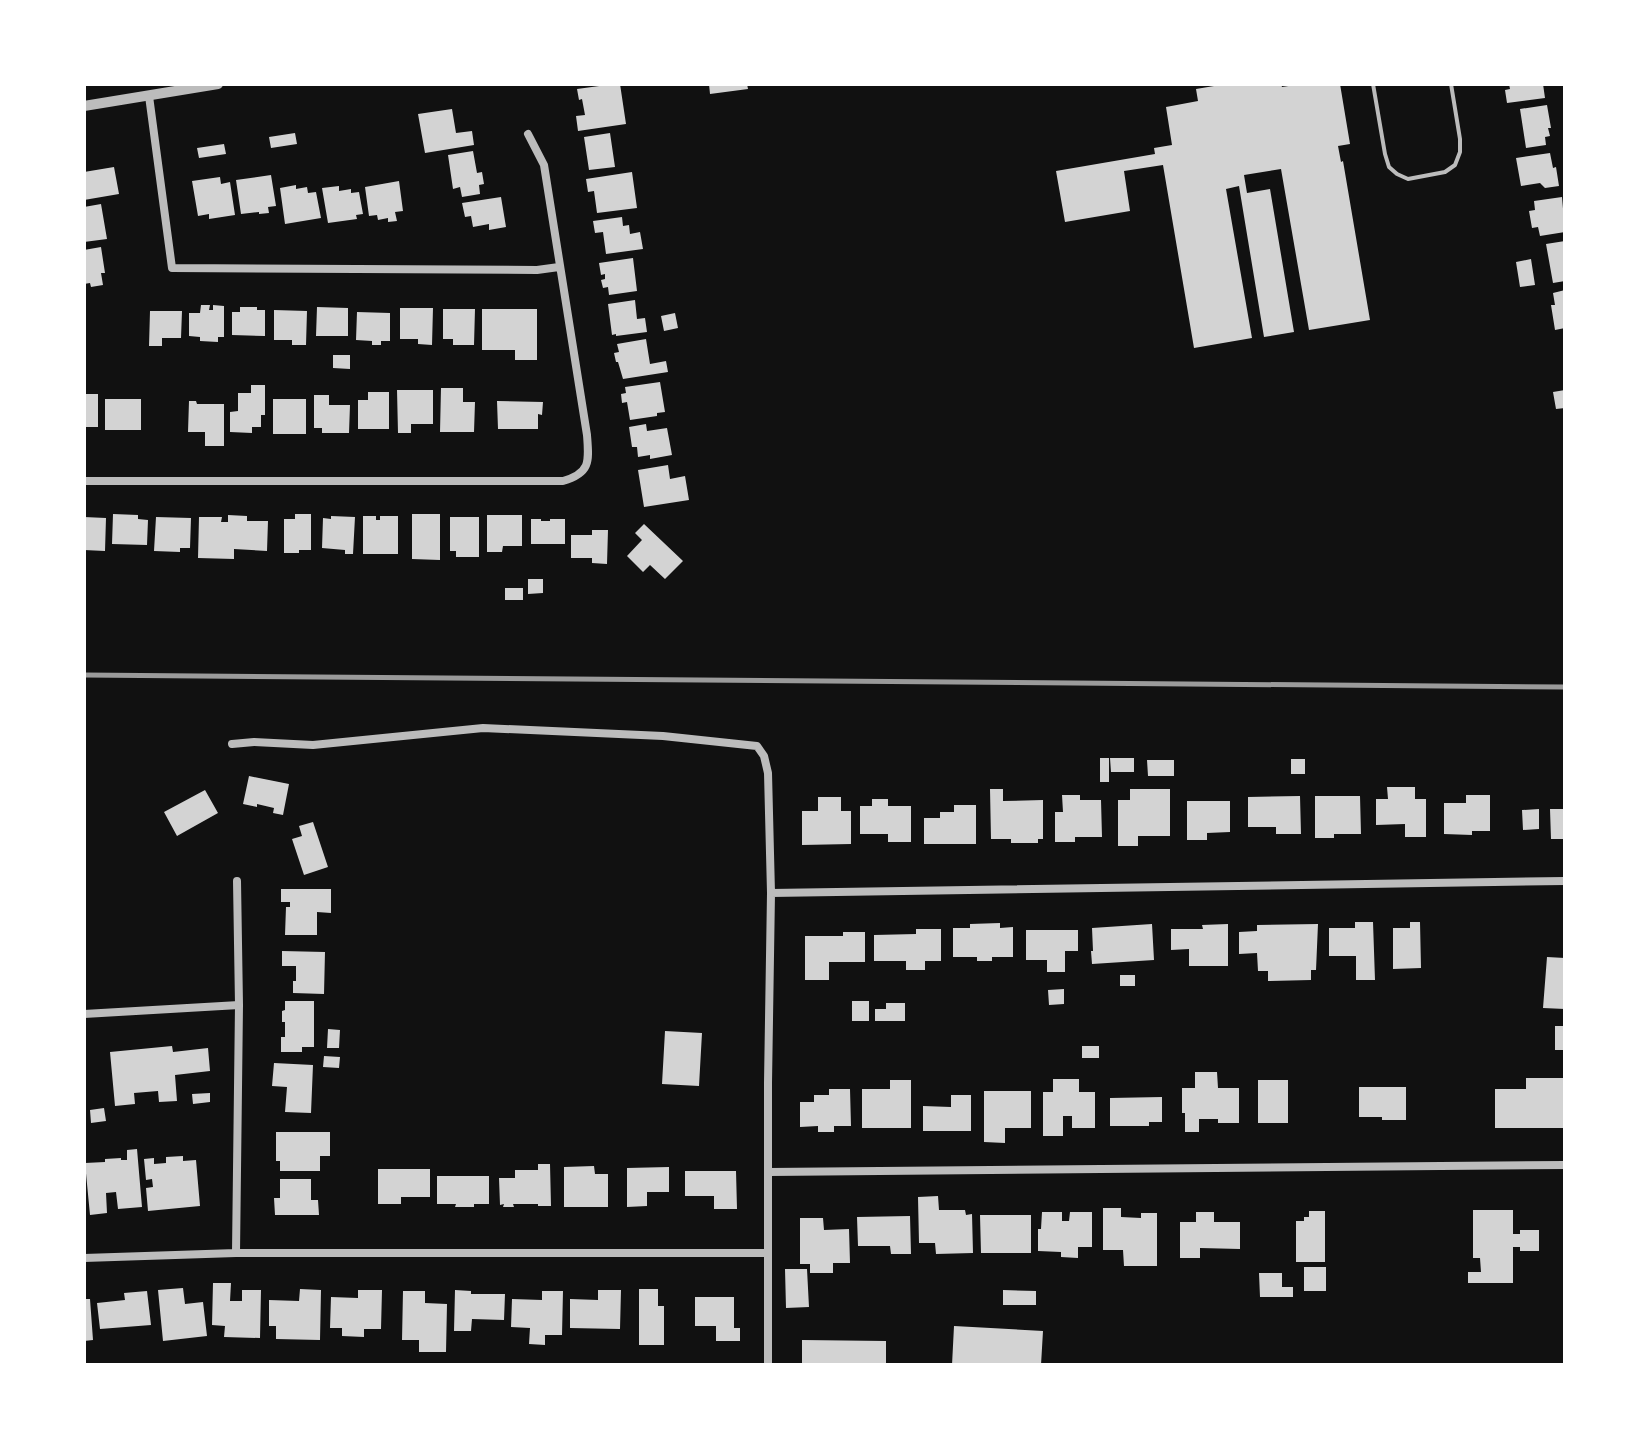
<svg xmlns="http://www.w3.org/2000/svg" width="1649" height="1449" font-family="Helvetica,sans-serif">
	<rect width="100%" height="100%" fill="#111"/>
	<path fill="#d3d3d3" d="M614 84H620L626 124 578 131 576 116 585 115 582 99 579 100 577 89Z
		M709 84H747L748 89 710 94Z
		M1226 84H1281L1282 87 1301 84H1340L1350 144 1338 146 1341 162 1343 161 1370 320 1309 330 1281 169 1244 175 1247 193 1270 189 1294 332 1264 337 1239 186 1226 189 1252 338 1194 348 1163 165 1124 171 1130 211 1065 222 1056 171 1155 154 1154 148 1172 145 1166 107 1198 101 1196 89Z
		M1509 84H1543L1545 98 1507 103 1505 90 1510 89Z
		M1547 105 1551 128H1548L1550 136 1545 137 1546 145 1526 148 1520 109Z
		M452 109 456 133 472 131 474 145 425 153 418 114Z
		M295 133 297 144 271 148 269 137Z
		M610 133 615 167 589 170 584 137Z
		M224 144 226 154 199 158 197 148Z
		M473 151 477 173 482 172 484 184 479 185 480 194 462 197 460 187 453 189 448 155Z
		M1550 153 1553 168 1556 167 1559 186 1545 188 1540 183 1521 186 1516 158Z
		M114 167 119 194 84 200V172Z
		M632 172 637 208 597 213 594 191 588 192 586 179Z
		M271 175 276 206 268 207 269 213 259 214V212L241 214 236 180Z
		M220 177 221 184 230 182 235 215 209 219V214L198 216 192 181Z
		M399 181 403 211 395 212 397 221 388 222V218L378 220 377 215 369 216 365 187Z
		M296 185V189L307 187 308 193 316 192 321 218 285 224 280 188Z
		M339 186V191L351 189V193L359 192 363 214 356 215 357 219 328 223 322 188Z
		M501 197 506 227 489 230V224L473 227 471 216 465 217 462 203Z
		M1562 197 1565 232 1540 236 1538 227 1532 228 1529 211 1535 210 1534 201Z
		M101 204 107 239 84 242V207Z
		M622 217 623 226 629 225 630 234 640 232 643 249 606 254 603 232 595 233 593 221Z
		M1565 241V281L1553 283 1546 244Z
		M101 247 105 273H101L103 285 91 287 90 283 84 284V250Z
		M633 258 637 291 609 295 608 287 603 288 601 280 605 279V274L601 275 599 263Z
		M1531 259 1535 285 1520 287 1516 262Z
		M1565 290V328L1555 330 1551 305H1555L1553 293Z
		M635 300 637 319 645 318 647 332 616 336V334L612 335 608 304Z
		M201 305H210L209 310H213V305L224 306V337H218V342L200 341V337L189 336V313H200Z
		M240 307H257V310H265V336L232 335V312H240Z
		M317 307 348 308V336H316Z
		M400 308H433L432 345 418 344V339H400Z
		M443 309H475L474 345H453V339H443Z
		M482 309H537V360H515V350H482Z
		M274 310 307 311 306 345H292V340H274Z
		M150 311H182L181 338H162V346H149Z
		M357 312 390 313V341H381V345H372V341L356 340Z
		M675 313 678 328 664 331 661 316Z
		M646 339 650 364 666 361 668 372 623 379 618 362H616L614 353 619 352 617 344Z
		M333 355H350V369L333 368Z
		M660 382 665 412 657 413V416L630 420 627 402 622 403 621 394 626 393 625 387Z
		M251 385H265V415H261V427H252V433L230 432V412L238 411V393H251Z
		M441 388H463V402H475L474 432H440Z
		M397 390H433V424H411V433H398Z
		M1565 390V408L1556 409 1553 392Z
		M368 392H389V429H358V400H368Z
		M84 394H98V427H84Z
		M314 395H329V405H350L349 433H322V428H314Z
		M105 399H141V430H105Z
		M273 399H306V434H273Z
		M189 401H196L197 404H224V446H205V432H188Z
		M497 401 543 402 542 415 538 414V429H498Z
		M646 424 647 431 667 428 672 455 650 459V455L638 457 637 447H632L629 427Z
		M668 465 670 479 685 476 689 500 644 507 638 470Z
		M113 514 138 515V519L148 520 147 545 112 544Z
		M295 514H311V550H299V553H284V519H295Z
		M412 514H440V560L412 559Z
		M228 515 247 516V521H268L267 551 234 549V559L198 558 199 517H222L221 522H228Z
		M487 515H522V546H503L502 552H487Z
		M331 516 355 517 353 554H345V550L322 548 323 518 331 519Z
		M363 516H376V520H380V516H398V554H363Z
		M84 517 106 518 105 551 84 550Z
		M156 517 191 518 190 548H180V552L154 551Z
		M450 517H479V557H456V551H450Z
		M531 519H541V521H550V519H565V544H531Z
		M644 524 683 561 665 579 650 565 643 572 627 556 642 540 635 533Z
		M592 530H608L607 564 592 563V558H571V535H592Z
		M528 579H543V593L528 594Z
		M505 588H523V600H505Z
		M1100 758H1109V782H1100Z
		M1110 758H1134V772H1111Z
		M1291 759H1305V774H1291Z
		M1147 760H1174V776H1148Z
		M249 776 289 784 283 815 273 813 274 808 257 804V807L243 804Z
		M1387 787H1415V799H1426V837H1405V824L1376 825V799H1388Z
		M990 789H1003V801L1043 800V839H1038V843H1011V839H991Z
		M1130 789H1170V836H1138V846H1118V800H1130Z
		M205 790 218 813 177 836 164 812Z
		M1062 795H1080V800H1101L1102 837H1075V842H1055V812H1063Z
		M1466 795H1490V831H1472V835L1444 834V803H1466Z
		M1300 796 1301 834H1276V827H1248V797Z
		M1315 796H1360L1361 834H1334V838H1315Z
		M818 797H841V811H851V844L802 845V811H818Z
		M872 799H888V806H911V842H888V834H860V806H872Z
		M1187 801H1230V832L1207 833V840H1187Z
		M954 805H976V844H924V818H940V812H954Z
		M1539 809V829L1523 830 1522 810Z
		M1550 809H1565V839H1551Z
		M313 822 328 867 304 875 292 839 302 836 299 826Z
		M281 889H331V913L317 912V935H285L286 907H290V902H281Z
		M1355 922H1373L1375 980H1356V956H1329V928H1355Z
		M1410 922H1420L1421 968 1393 969V928H1410Z
		M1000 923V928L1013 927V957H992V961H977V957H953V928H970V924Z
		M1152 924 1154 960 1092 964 1091 951H1093L1092 928Z
		M1228 924V966H1189V949L1171 950V929H1203L1202 925Z
		M1318 924 1316 970H1311V980L1268 981V971H1258L1257 953 1239 954V932L1257 931V925Z
		M916 929H941V961H925V970H906V961H874V935L916 934Z
		M1026 930H1078V951H1065V972H1047V960H1026Z
		M843 932H865V962H829V980H805V936H843Z
		M282 951 325 952 324 994 293 993V981H296V966H282Z
		M1547 957 1565 958V1009L1543 1008Z
		M1120 975H1135V986H1120Z
		M1064 989V1004L1049 1005 1048 990Z
		M285 1001H314V1047H302V1052H281V1037H285V1022H282V1011L285 1010Z
		M852 1001H869V1021H852Z
		M886 1003H905V1021H875V1009H886Z
		M1555 1026H1565V1050H1555Z
		M328 1029 340 1030 339 1048H327Z
		M665 1031 702 1033 699 1086 662 1084Z
		M172 1046 173 1052 208 1048 210 1071 175 1075 177 1101 159 1102 158 1091 134 1093 135 1104 115 1106 110 1052Z
		M1082 1046H1099V1058H1082Z
		M324 1056 340 1057 339 1068 323 1067Z
		M274 1063 313 1065 311 1113 285 1112 287 1087 272 1086Z
		M1195 1072H1217L1218 1088H1239V1123H1218V1119H1199V1132H1185V1113H1182V1088H1195Z
		M1526 1078H1565V1128H1495V1089H1526Z
		M1053 1079H1079V1092H1095V1128H1072V1116H1063V1136H1043V1092H1053Z
		M890 1080H911V1128H862V1089H890Z
		M1258 1080H1288V1123H1258Z
		M1359 1087H1406V1120H1382V1117H1359Z
		M829 1089H850L851 1126H834V1132H818V1126L800 1127V1102H814V1095H829Z
		M984 1091H1031V1128H1005V1143L984 1142Z
		M210 1093V1102L193 1104 192 1094Z
		M951 1095H971V1131H923V1106L951 1107Z
		M1162 1097V1122H1149V1126H1110V1098Z
		M104 1108 106 1121 91 1123 90 1110Z
		M276 1132H330V1156H320V1171H280V1161H276Z
		M137 1149 142 1207 118 1209 116 1192 106 1193 107 1213 90 1215 85 1163 105 1162V1159L121 1158V1160H127V1150Z
		M183 1156V1161L196 1160 200 1206 148 1211 146 1188 153 1187 152 1179 146 1180 144 1159 154 1158V1164L166 1163V1157Z
		M538 1164H550L551 1206H538V1204H513L514 1207H503L504 1204 500 1205 499 1178H515V1170H538Z
		M594 1166 595 1174H608V1207H564V1167Z
		M669 1167V1192H647V1206L627 1207V1168Z
		M378 1169H430V1197H401V1204H378Z
		M685 1171H736L737 1209H714V1196H685Z
		M437 1176H489V1204H474V1207H455L456 1204H437Z
		M280 1179H311V1200H318L319 1215H275L274 1198H280Z
		M938 1196 939 1210H965L966 1215 972 1214 973 1253 936 1254 935 1243H919L918 1197Z
		M1103 1208H1121V1217L1141 1218V1213H1157V1266H1124L1123 1250H1103Z
		M1473 1210H1513V1234H1520V1230H1539V1251H1520V1247H1513V1283H1468V1272H1481L1480 1258H1473Z
		M1309 1211H1325V1262H1296V1221H1304V1217H1309Z
		M1042 1212H1062V1221H1069L1070 1212H1092V1247H1078V1258L1061 1257V1252L1038 1251V1229H1041Z
		M1196 1212H1214V1222H1240V1249L1200 1248V1258H1180V1222H1196Z
		M980 1215H1031V1253H981Z
		M910 1216 911 1254H891L890 1246H858L857 1217Z
		M800 1218H823L824 1230 849 1229 850 1263H833V1273H810V1264H800Z
		M1304 1267H1326V1291H1304Z
		M785 1269H807L809 1307 786 1308Z
		M1259 1273H1282V1287H1293V1297H1260Z
		M213 1283H231L230 1301H242V1290H261L260 1338 224 1337 225 1326 212 1325Z
		M183 1288 185 1304 203 1302 207 1336 163 1341 158 1290Z
		M300 1289 321 1290 320 1340 276 1339V1326H269V1300L299 1301Z
		M639 1289H658V1306H664V1345H639Z
		M358 1290H382L381 1329H364V1337L342 1336V1328H330L331 1297 358 1298Z
		M455 1290 471 1291V1294H505L504 1320 472 1319 471 1331H454Z
		M598 1290H621L620 1329 570 1328V1299L598 1300Z
		M1003 1290 1036 1291V1305H1003Z
		M147 1291 151 1325 100 1329 97 1303 125 1300 124 1293Z
		M403 1291H425V1303L447 1304 446 1352H419V1340H402Z
		M542 1291H563L562 1335H545V1345L529 1344 530 1328 511 1327 512 1299 542 1300Z
		M695 1297H734V1328H740V1341H716V1326H695Z
		M84 1299H90L93 1340 84 1341Z
		M954 1326 1043 1331 1041 1365H952Z
		M802 1340 886 1341V1365H802Z"/>
	<g fill="none" stroke-linecap="round" stroke-linejoin="round">
		<path stroke="#bcbcbc" stroke-width="4" d="M1373 84 1385 154 1389 167 1397 174 1408 179 1445 172 1455 165 1460 152V139L1451 84"/>
		<path stroke="#bcbcbc" stroke-width="8" d="M149 96 172 268 537 270 559 267
			M84 481H563C591 473 589 461 587 435L544 165 528 134
			M232 744 254 742 313 745 483 728 663 736 757 746 764 756 768 773 771 893 768 1083V1365
			M771 893 1565 881
			M84 1014 239 1005
			M769 1172 1565 1165
			M236 1253 239 1005 237 881
			M84 1258 236 1253H768"/>
		<path stroke="#bcbcbc" stroke-width="10" d="M84 106 218 84"/>
		<path stroke="#9a9a9a" stroke-width="5" d="M84 675 1565 687"/>
	</g>
	<rect width="1649" height="1449" fill="none" stroke="#ffffff" stroke-width="172"/>
</svg>
